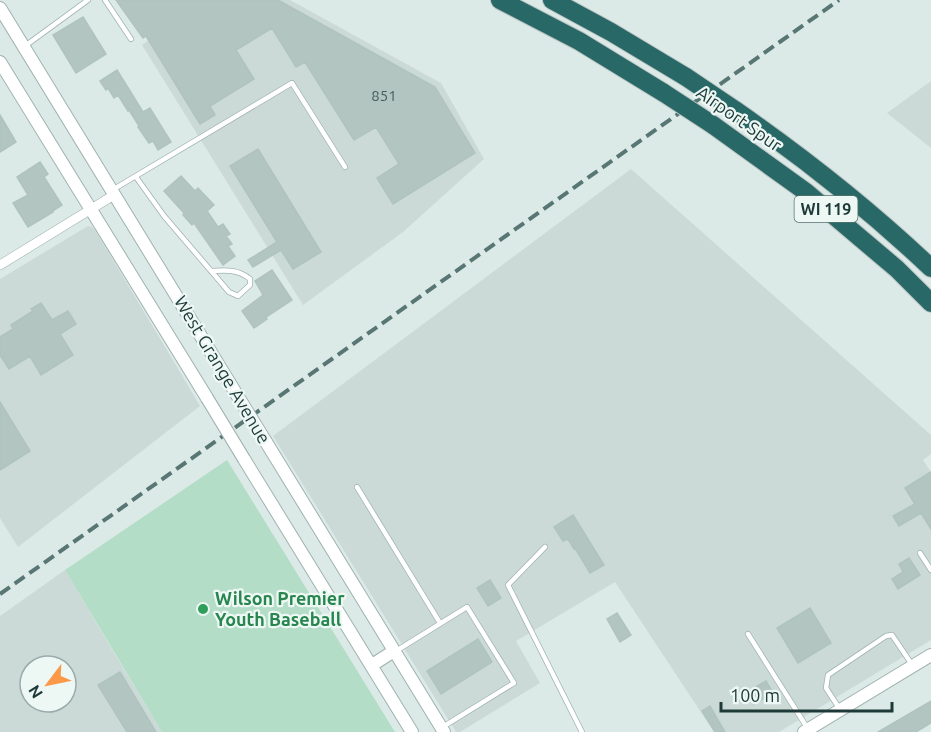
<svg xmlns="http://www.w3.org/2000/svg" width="931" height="732" font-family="Ubuntu,sans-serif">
	<rect width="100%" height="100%" fill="#dceae7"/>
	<path fill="#cbdad6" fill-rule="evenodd" d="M139 0H290L441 83 484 159 403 232 303 305 142 45 159 33Z
		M931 81V148L887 113Z
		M631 169 931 435V454L923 460 931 472V640L779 732H714L615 582 516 641 540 683 460 732H456L273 436Z
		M88 226 92 227 95 230 177 367 200 406 18 547 0 518V279Z
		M65 570 111 648 162 732H0V616ZM30 666H66V702H30Z"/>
	<path fill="#b3ddc7" d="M227 460 395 732H162L65 570Z"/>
	<path fill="#b2c5c0" stroke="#afc4bf" stroke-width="1.5" d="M116 0H278L435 87 475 153 393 204 377 178 399 164 376 127 354 140 305 62 296 67 272 28 236 50 254 79 210 106 215 115 200 124 146 36 143 38Z
		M83 17 106 54 76 73 53 35Z
		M117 70 143 112 150 108 171 142 158 150 153 141 149 143 138 127 139 126 129 110 128 111 118 95 114 98 108 88 106 90 100 81Z
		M0 115 16 142 0 152Z
		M258 149 321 252 293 269 281 250 253 267 248 260 277 242 230 166Z
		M40 162 48 174 44 177 62 205 53 211V212L28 227 13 203 28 195 17 177Z
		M181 176 195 191 198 188 214 205 207 211 218 227 223 224 230 234 226 236 232 244 228 246 235 256 223 265 194 223 192 225 183 215 184 213 164 191Z
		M272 270 292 300 266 317 267 319 254 328 242 311 263 295 255 281Z
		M41 303 52 320 68 311 76 324 60 334 73 355 41 375 30 356 9 369 0 355V337L13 329 11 325 33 311 31 309Z
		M0 402 30 451 0 470Z
		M931 472V529L921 513 899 526 893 516 915 504 905 488Z
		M573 515 604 565 590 573 575 548 574 549 568 539 563 541 554 527Z
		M909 558 920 575 898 589 892 579 903 572 899 564Z
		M490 580 501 598 488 606 477 588Z
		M810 608 831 643 798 663 777 628Z
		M617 613 631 635 620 642 607 619Z
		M478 639 492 662 441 694 427 671Z
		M120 672 156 732H127L98 685Z
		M766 681 773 693 754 704 749 695 756 691 754 688Z
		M931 701V723L916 732H878Z
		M710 706 725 732H715L702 711Z"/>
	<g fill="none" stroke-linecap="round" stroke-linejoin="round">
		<defs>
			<path id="service" d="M105 0 131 39
				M25 46 88 0
				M136 177 164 216 229 292 238 296 250 285V279C238 269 226 270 211 271
				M114 189 292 83 345 167
				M357 487 440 623
				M545 547 508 585 582 732
				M920 553 931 570
				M748 634 808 729
				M396 651 467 607 514 683 441 728
				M839 708 826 688 828 675 886 636 892 635 913 666"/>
			<path id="minor" d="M0 265 114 195"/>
			<path id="tertiary" d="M0 8 229 382
				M0 62 207 398
				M266 442 444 732
				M244 459 412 732
				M372 665 394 651
				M804 732 931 655"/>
			<path id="motorway" d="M500 0 579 41 664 93
				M552 0 611 32 686 77
				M735 110C804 158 870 210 931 268
				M713 125 806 192 897 269 931 303"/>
		</defs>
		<use href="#service" stroke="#9fb2af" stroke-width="6"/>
		<use href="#minor" stroke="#9fb2af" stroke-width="10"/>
		<use href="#tertiary" stroke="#9fb2af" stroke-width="14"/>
		<use href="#motorway" stroke="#bbc4c3" stroke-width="20"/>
		<use href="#service" stroke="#fff" stroke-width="4.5"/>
		<use href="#minor" stroke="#fff" stroke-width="9"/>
		<use href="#tertiary" stroke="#fff" stroke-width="12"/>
		<use href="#motorway" stroke="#286867" stroke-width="18"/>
		<path stroke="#577674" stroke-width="4" stroke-dasharray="12 6" stroke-linecap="butt" d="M0 594 839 0"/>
		<defs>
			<path id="tertiary-bridge" d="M229 382 266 442
				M207 398 244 459"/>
			<path id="motorway-bridge" d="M686 77 735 110
				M664 93 713 125"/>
		</defs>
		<use href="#tertiary-bridge" stroke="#9fb2af" stroke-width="14" stroke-linecap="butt"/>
		<use href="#motorway-bridge" stroke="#bbc4c3" stroke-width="20" stroke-linecap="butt"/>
		<use href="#tertiary-bridge" stroke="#fff" stroke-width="12"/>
		<use href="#motorway-bridge" stroke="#286867" stroke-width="18"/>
	</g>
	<circle fill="#2e9e5b" stroke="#edf7f4" stroke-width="2" cx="203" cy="609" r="6"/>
	<g text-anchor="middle" stroke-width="4.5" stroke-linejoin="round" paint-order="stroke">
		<g font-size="15" fill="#425d5a">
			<text x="384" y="101">851</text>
		</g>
		<rect fill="#edf7f4" stroke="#5b7370" stroke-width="1.5" x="794.5" y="196" width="63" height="26" rx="4.5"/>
		<g font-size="16" font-weight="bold" fill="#1d3a38">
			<text x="826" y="215">WI 119</text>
		</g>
		<g font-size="18" fill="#1d3a38" stroke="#edf7f4">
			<text transform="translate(739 119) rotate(35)" y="6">Airport Spur</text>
			<text transform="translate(222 370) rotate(59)" y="6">West Grange Avenue</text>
		</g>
		<g font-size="18" font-weight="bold" fill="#27864d" stroke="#edf7f4" text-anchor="start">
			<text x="215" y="605">Wilson Premier<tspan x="215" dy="21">Youth Baseball</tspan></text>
		</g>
	</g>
	<g transform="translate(48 684) rotate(238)"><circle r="28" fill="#edf7f4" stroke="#9aaba9" stroke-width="1.5"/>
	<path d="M0-4.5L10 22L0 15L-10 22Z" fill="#fb9949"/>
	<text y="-9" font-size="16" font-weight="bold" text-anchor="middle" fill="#1d3a38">N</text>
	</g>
	<path d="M721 702v9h171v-9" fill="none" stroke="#1d3a38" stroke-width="3"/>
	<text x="730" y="702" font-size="18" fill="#1d3a38" stroke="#edf7f4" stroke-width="4.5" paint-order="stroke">100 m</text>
</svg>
